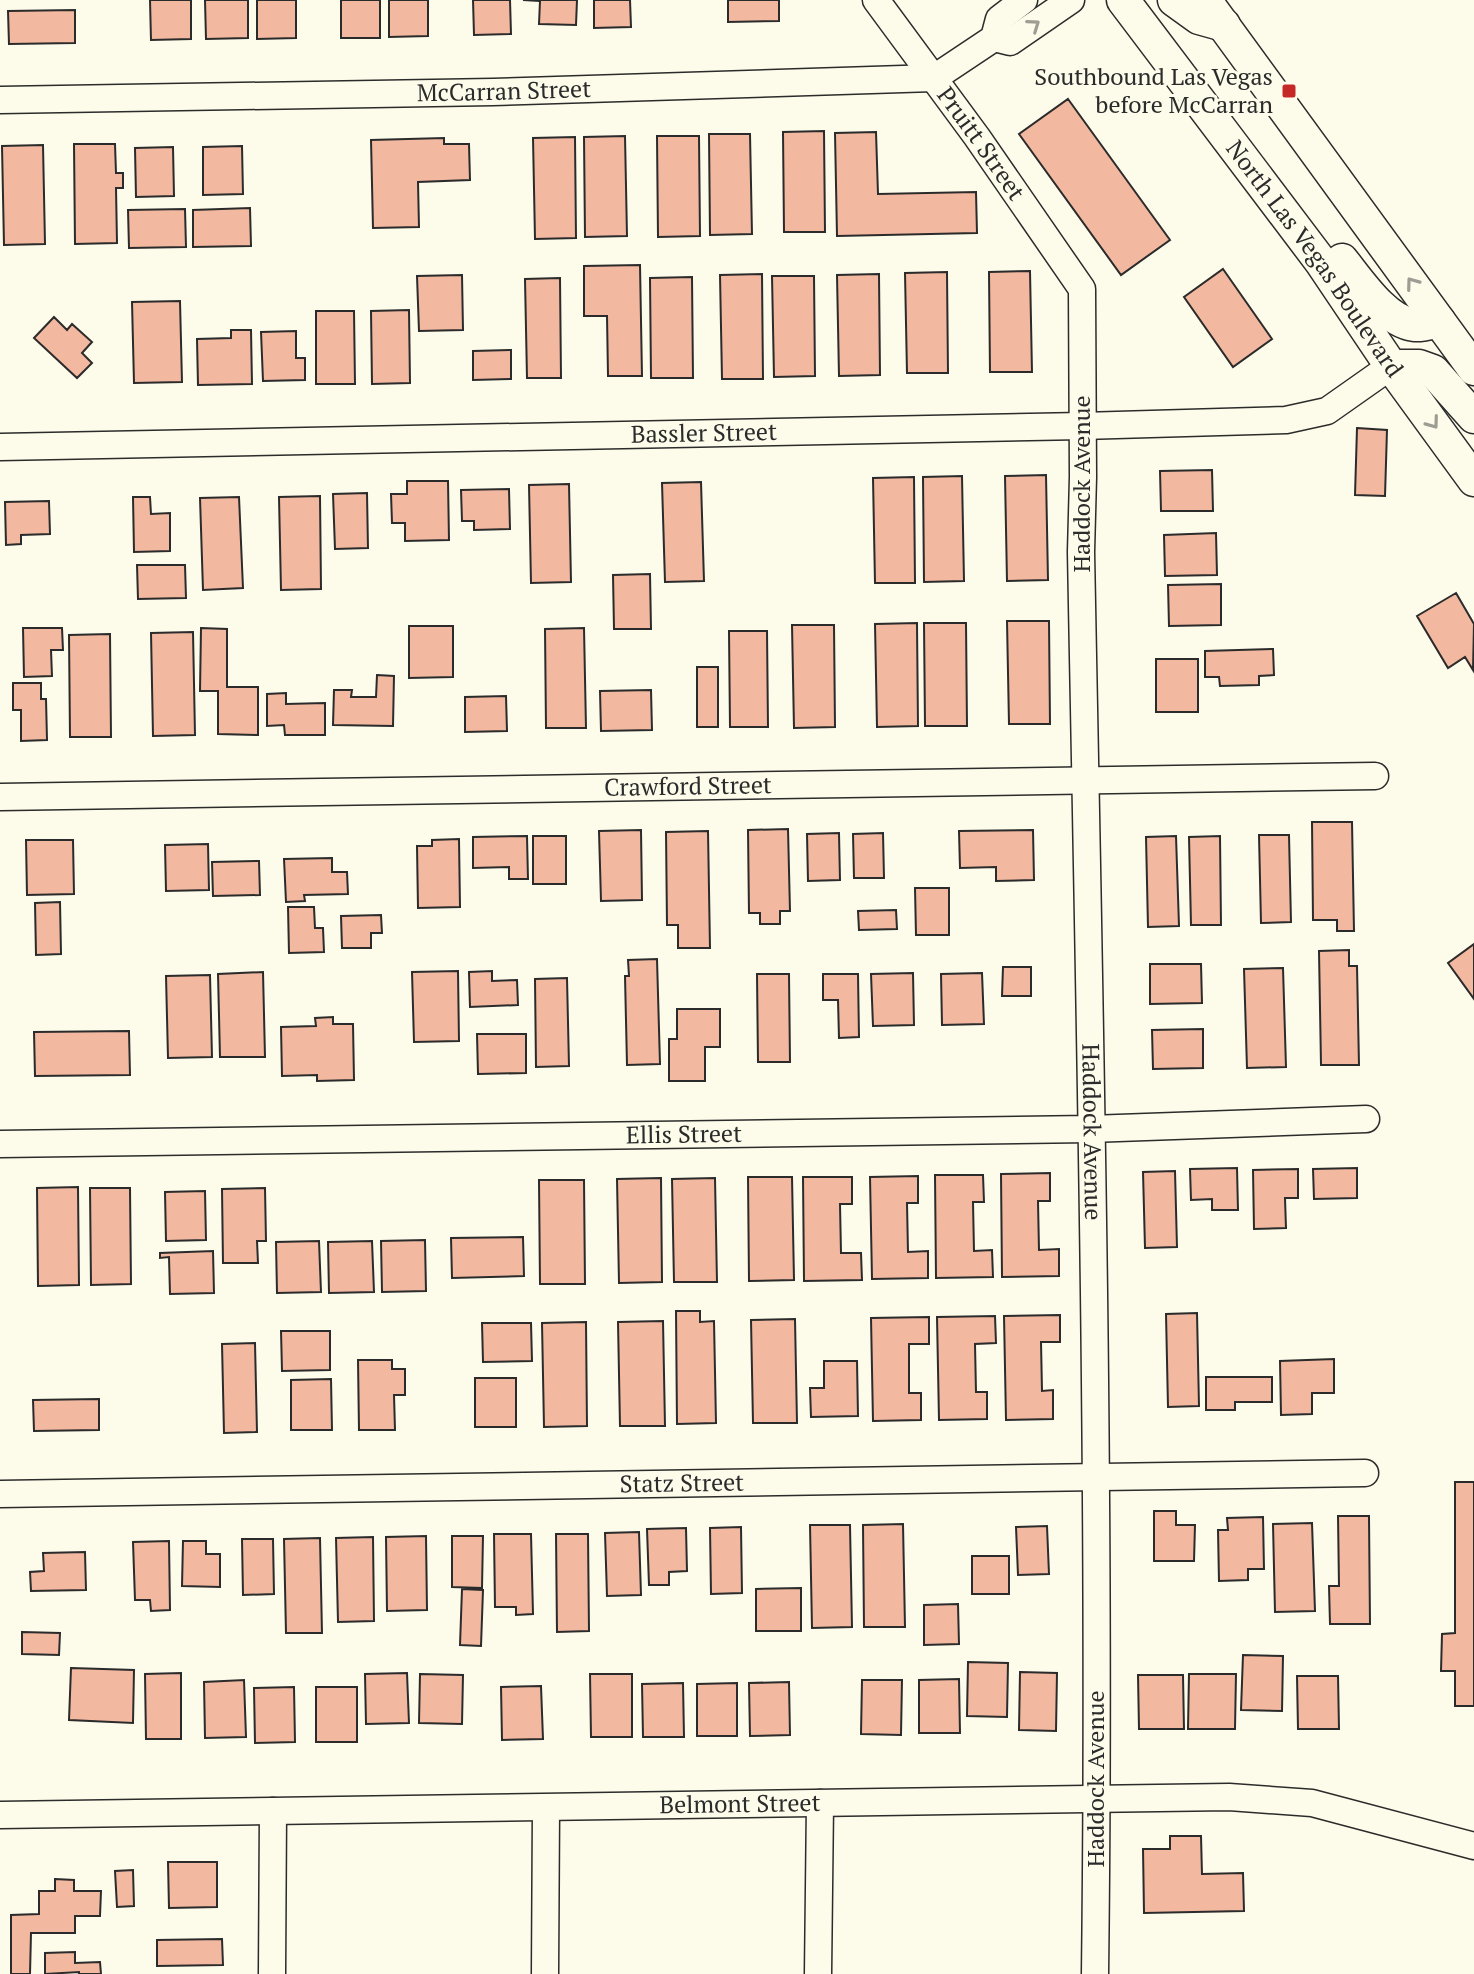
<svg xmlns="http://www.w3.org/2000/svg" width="1474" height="1974" font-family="'PT Serif',serif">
	<rect width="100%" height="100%" fill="#fdfbea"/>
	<path fill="#f2b8a0" stroke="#2b2b2b" stroke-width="2" d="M150 0H191V39L151 40Z
		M205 0H248V38L206 39Z
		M257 0H296V38L257 39Z
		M341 0H380V38H341Z
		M389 0H428V36L389 37Z
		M473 0H510L511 34 474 35Z
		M523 0H577L576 25 539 24 540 1Z
		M594 0H630L631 27 594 28Z
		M728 0H779V21L728 22Z
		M75 10V43L9 44 8 11Z
		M1068 99 1170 240 1121 275 1019 134Z
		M824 131 825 232H784L783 132Z
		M876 132 878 194 976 192 977 233 837 236 835 133Z
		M709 134H750L752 234 710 235Z
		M625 136 627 236 585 237 584 137Z
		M657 136H699L700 236 658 237Z
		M575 137 576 238 535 239 533 138Z
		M444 138V144H469L470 180 418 182 419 227 373 228 371 140Z
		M74 144H115L116 173H123V188H116L117 243 75 244Z
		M43 145 45 244 4 245 2 146Z
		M242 146 243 194 203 195V147Z
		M173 147 174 196 136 197 135 148Z
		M250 208 251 246 193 247V210Z
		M185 209 186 247 129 248 128 210Z
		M640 265 642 376H608L607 316H584V266Z
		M1223 269 1272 339 1233 367 1184 297Z
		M1030 271 1032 372H990L989 272Z
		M947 272 948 373H907L905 273Z
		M762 274 763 379H722L720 275Z
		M879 274 880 375 839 376 837 275Z
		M462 275 463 330 419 331 417 276Z
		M772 276H814L815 376 774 377Z
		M692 277 693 378H651L650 278Z
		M560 278 561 378H527L525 279Z
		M180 301 182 382 134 383 132 302Z
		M409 310 410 383 372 384 371 311Z
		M316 311H354L355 384H316Z
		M54 317 67 330 72 324 92 342 82 353 92 363 77 378 34 338Z
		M231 330H251L252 384 198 385 197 339 231 338Z
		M296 331V358H305V380L263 381 261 332Z
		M511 350V379L473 380V351Z
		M1357 428 1387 430 1385 496 1355 495Z
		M1212 470 1213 511H1161L1160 471Z
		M1046 475 1048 580 1007 581 1005 476Z
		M962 476 964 581 924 582 923 477Z
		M914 477 915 583H875L873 478Z
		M407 481H448L449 540 405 541V523H392L391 494H407Z
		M701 482 704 581 665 582 662 483Z
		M569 484 571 582 531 583 529 485Z
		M509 489 510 529 474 530V521H462L461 490Z
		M367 493 368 548 335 549 333 494Z
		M320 496 321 589 281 590 279 497Z
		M133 497H150L151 514 170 513V551L134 552Z
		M239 497 243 588 203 590 200 498Z
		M49 501 50 534 21 535V544L6 545 5 502Z
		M1216 533 1217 575 1165 576 1164 535Z
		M137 565H185L186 598 138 599Z
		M650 574 651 629H614L613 575Z
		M1221 584V625L1169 626 1168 585Z
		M1456 593 1474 624 1473 670 1465 657 1448 668 1417 616Z
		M1007 621H1049L1050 724H1009Z
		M917 623 918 726 877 727 875 624Z
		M924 623H966L967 726H925Z
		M792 625H834L835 727 794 728Z
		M409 626H453V677L409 678Z
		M23 628H62L63 650H51L52 676 24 677Z
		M201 628 227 629V687H258V735L218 734V691H200Z
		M584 628 586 728H546L545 629Z
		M729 631H767L768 727H730Z
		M193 632 195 735 153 736 151 633Z
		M110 634 111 737H70L69 635Z
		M1273 649 1274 675 1259 676V685L1220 686 1219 677H1205V651Z
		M1156 659H1198V712H1156Z
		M697 667H718V727H697Z
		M377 675 394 676 393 726 333 725 334 690H352L351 697H376Z
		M13 683H41V699H46L47 740 21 741V710H13Z
		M651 690 652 730 601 731 600 691Z
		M286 693V704L325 703V735H285L284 725 267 726V694Z
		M506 696 507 731 465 732V697Z
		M1312 822H1352L1354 931H1337V920H1313Z
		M788 829 790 911H780V924H760V913H749L748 830Z
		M641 830 642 900 601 901 599 831Z
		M1033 830 1034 880 996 881V867L960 868 959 831Z
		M708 831 710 948H678V925H667L666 832Z
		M839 833 840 880 808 881 807 834Z
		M883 833 884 878H854L853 834Z
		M1259 835H1289L1291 922 1261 923Z
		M527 836 528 879H509V867L473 868V837Z
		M533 836H566V884H533Z
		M1176 836 1179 926 1148 927 1146 837Z
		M1220 836 1221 925H1191L1189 837Z
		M459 839 460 907 418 908 417 846H432V840Z
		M26 840H73L74 894 27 895Z
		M208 844 209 890 166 891 165 845Z
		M332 858V872H347L348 894 304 895 305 901 286 902 284 859Z
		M259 861 260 895 213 896 212 862Z
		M915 888H949V935H916Z
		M60 902 61 954 36 955 35 903Z
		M288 907H314L315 928H323L324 952 289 953Z
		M896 910 897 929 859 930 858 911Z
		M381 915 382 933H371V948H342L341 916Z
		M1474 944V999L1448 963Z
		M1349 950V966H1357L1359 1065H1321L1319 951Z
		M657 959 660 1064 627 1065 625 976H629L628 960Z
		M1150 964H1201L1202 1003 1150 1004Z
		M1003 967H1031V996H1002Z
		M1283 968 1286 1067 1247 1068 1244 969Z
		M458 971 459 1041 414 1042 412 972Z
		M492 971V981L517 980 518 1005 470 1007 469 972Z
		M263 972 265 1057H220L218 974Z
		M913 973 914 1025 873 1026 871 974Z
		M982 973 984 1024 942 1025 941 974Z
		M757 974H789L790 1062H758Z
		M823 974H858L859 1037 839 1038 838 1000H823Z
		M210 975 212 1057 168 1058 166 976Z
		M567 978 569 1066 536 1067 535 979Z
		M677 1009H720V1047H705V1081H669V1039H677Z
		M333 1017V1024H353L354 1080 317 1081V1075L282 1076 281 1027 316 1026 315 1018Z
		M1203 1029V1068L1153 1069 1152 1030Z
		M129 1031 130 1075 35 1076 34 1032Z
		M477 1034H526V1073L478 1074Z
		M1237 1168 1238 1210H1212V1199L1191 1200 1190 1169Z
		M1357 1168V1198L1314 1199 1313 1169Z
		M1298 1169V1198H1285L1286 1228 1254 1229 1253 1170Z
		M1175 1171 1177 1247 1145 1248 1143 1172Z
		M1050 1173V1201H1038L1039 1250 1059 1249V1276L1002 1277 1001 1174Z
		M935 1175H983L984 1202H973L974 1251 992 1250 993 1277 936 1278Z
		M918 1176V1203H907L908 1252 928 1251V1278L872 1279 870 1177Z
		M748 1177H792L794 1280 749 1281Z
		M803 1177H852V1204H840L841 1253H861L862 1280 804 1281Z
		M661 1178 662 1282 619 1283 617 1179Z
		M715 1178 717 1282H674L672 1179Z
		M539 1180H584L585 1284H540Z
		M78 1187 79 1285 38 1286 37 1188Z
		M90 1188H130L131 1284 91 1285Z
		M265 1188 266 1241H257L258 1263H223L222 1189Z
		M205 1191 206 1240 166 1241 165 1192Z
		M523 1237 524 1276 452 1278 451 1238Z
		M425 1240 426 1291 382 1292 381 1241Z
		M319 1241 321 1292 277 1293 276 1242Z
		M372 1241 374 1292 329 1293 328 1242Z
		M213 1251 214 1293 170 1294 169 1257 160 1258V1253Z
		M676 1311H700V1322L714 1321 716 1423 677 1424Z
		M1197 1313 1199 1406 1168 1407 1166 1314Z
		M1060 1315V1342H1041L1042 1391 1053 1390V1419L1006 1420 1004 1316Z
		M995 1316 996 1343 975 1344 976 1392H987V1419L939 1420 937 1317Z
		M929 1317V1344H909V1393H921V1420L873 1421 871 1318Z
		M795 1319 797 1423H753L751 1320Z
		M663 1321 665 1426H620L618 1322Z
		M586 1322 587 1426 544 1427 542 1323Z
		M482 1323H531L532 1361 483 1362Z
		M281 1331H330V1370L282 1371Z
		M255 1343 257 1432 224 1433 222 1344Z
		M1334 1359V1393H1312V1414L1281 1415 1280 1361Z
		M358 1360H392V1369H405V1395H394L395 1430H359Z
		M824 1361H857L858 1416 811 1417 810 1388H824Z
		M1206 1377H1272V1402H1235V1410H1206Z
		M475 1378H516V1427H475Z
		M331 1379 332 1430H291V1380Z
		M99 1399V1430L34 1431 33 1400Z
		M1455 1482H1474V1706H1455V1671H1441L1442 1634 1455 1633Z
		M1154 1511H1176V1525H1195L1194 1561H1154Z
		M1338 1516H1369L1370 1624H1330L1329 1586H1339Z
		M1263 1517 1264 1569H1248V1580L1219 1581 1218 1530H1228L1227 1518Z
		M1312 1523 1315 1611 1275 1612 1273 1524Z
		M903 1524 905 1627H864L863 1525Z
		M810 1525H850L852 1627 812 1628Z
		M1047 1526 1049 1574 1018 1575 1016 1527Z
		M741 1527 742 1593 711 1594 710 1528Z
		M686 1528 687 1571 669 1572V1585H649L647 1529Z
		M639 1532 641 1595 607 1596 605 1533Z
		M494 1534H531L533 1614 516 1615V1607H495Z
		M556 1534H588L589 1631 557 1632Z
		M426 1536 427 1610 387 1611 386 1537Z
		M452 1536H483L482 1588 452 1587Z
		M373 1537 374 1621 338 1622 336 1538Z
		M320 1538 322 1633H286L284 1539Z
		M242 1539H273L274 1594 243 1595Z
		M169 1541 170 1610 151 1611 150 1600H135L133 1542Z
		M183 1541H206V1554H220V1587L182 1586Z
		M85 1552 86 1590 31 1591 30 1572 44 1571 43 1553Z
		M972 1556H1009V1594H972Z
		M801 1588V1631H756V1589Z
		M462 1589 483 1590 481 1646 460 1645Z
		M958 1604 959 1644 924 1645V1605Z
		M22 1632 60 1633 59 1655 22 1654Z
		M1243 1655 1283 1656 1282 1711 1241 1710Z
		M968 1662 1008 1663 1007 1717 967 1716Z
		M71 1668 134 1670 133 1723 69 1720Z
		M1020 1672 1057 1673 1056 1731 1019 1730Z
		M181 1673V1739H146L145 1674Z
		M407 1673 409 1723 366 1724 365 1674Z
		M420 1674 463 1675 462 1724 419 1723Z
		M590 1674H632V1737H591Z
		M1189 1674H1236L1235 1729H1188Z
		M1138 1675H1183L1184 1729H1139Z
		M1297 1676H1338L1339 1729H1298Z
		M959 1679 960 1733H919V1680Z
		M244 1680 246 1737 205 1738 204 1682Z
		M862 1680H902L901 1735 861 1734Z
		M789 1682 790 1735 750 1736 749 1683Z
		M683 1683 684 1737H643L642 1684Z
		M737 1683V1736H697V1684Z
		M541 1686 543 1739 502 1740 501 1687Z
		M294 1687 295 1742 255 1743 254 1688Z
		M316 1687H357V1742H316Z
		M1170 1836H1201L1202 1874 1243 1873 1244 1911 1144 1913 1143 1849H1170Z
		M168 1862H217V1907L169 1908Z
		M133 1870 134 1906 117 1907 115 1871Z
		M55 1879 74 1880V1891H101L100 1916H75V1933H31L30 1974H11V1915L39 1914V1891H55Z
		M222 1939 223 1965 157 1966V1940Z
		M75 1952V1963L100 1962 101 1974H79V1972L45 1974V1953Z"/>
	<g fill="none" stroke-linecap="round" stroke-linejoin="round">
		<defs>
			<g id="minor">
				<path id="s1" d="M876 0 977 137 1082 289 1083 477 1081 552C1090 1026 1101 1500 1095 1974"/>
				<path d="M994 38 1010 42 1071 0"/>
				<path id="s2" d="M0 100 493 92 934 78 994 38 999 19 1024 0"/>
				<path id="s3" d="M0 447 1082 426 1286 420 1327 411 1391 366"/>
				<path id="s4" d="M0 797 1375 776"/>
				<path id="s5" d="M0 1144 1090 1129 1366 1119"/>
				<path id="s6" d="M0 1494 1365 1473"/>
				<path id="s7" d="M0 1815 1229 1797 1312 1803 1474 1846"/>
				<path d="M272 1974 273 1811"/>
				<path d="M545 1974 546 1808"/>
				<path d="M818 1974 820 1803"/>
			</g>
			<g id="major">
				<path id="s8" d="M1123 0 1321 262 1391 366 1474 480"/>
				<path d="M1174 0 1199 18 1224 25"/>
				<path d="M1205 0 1474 369"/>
				<path d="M1342 260C1359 281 1385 321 1414 325 1422 326 1431 323 1439 321"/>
				<path d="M1391 366H1419L1433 371 1474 417"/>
			</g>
		</defs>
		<use href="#minor" stroke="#2b2b2b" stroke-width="29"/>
		<use href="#major" stroke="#2b2b2b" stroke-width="35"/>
		<use href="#minor" stroke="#fdfbea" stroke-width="26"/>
		<use href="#major" stroke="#fdfbea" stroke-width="32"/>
	</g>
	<defs><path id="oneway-chevron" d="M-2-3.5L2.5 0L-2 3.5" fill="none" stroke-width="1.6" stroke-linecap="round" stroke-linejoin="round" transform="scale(2)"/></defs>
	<g stroke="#9e9d94">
		<use href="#oneway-chevron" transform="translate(1034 25) rotate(-35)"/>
		<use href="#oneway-chevron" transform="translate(1412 283) rotate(-126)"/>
		<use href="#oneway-chevron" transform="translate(1433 423) rotate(54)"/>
	</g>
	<rect fill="#c62828" stroke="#fdfbea" stroke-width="3" x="1281" y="83" width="16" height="16" rx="4"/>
	<g text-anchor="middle" stroke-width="6" stroke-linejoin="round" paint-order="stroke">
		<g font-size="24" fill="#2b2b2b" stroke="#fdfbea" text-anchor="end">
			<text x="1273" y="85">Southbound Las Vegas<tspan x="1273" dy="28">before McCarran</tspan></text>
		</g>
		<g font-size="24" fill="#2b2b2b" stroke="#fdfbea">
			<text dy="8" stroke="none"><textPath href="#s2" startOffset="504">McCarran Street</textPath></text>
			<text dy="8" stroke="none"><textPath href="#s1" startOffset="178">Pruitt Street</textPath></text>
			<text dy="8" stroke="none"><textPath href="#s8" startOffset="322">North Las Vegas Boulevard</textPath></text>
			<text dy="8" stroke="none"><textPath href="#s3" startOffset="704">Bassler Street</textPath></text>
			<text transform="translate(1082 484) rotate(-90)" y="8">Haddock Avenue</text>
			<text dy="8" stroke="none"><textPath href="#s4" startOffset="688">Crawford Street</textPath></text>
			<text dy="8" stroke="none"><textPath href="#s1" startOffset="1198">Haddock Avenue</textPath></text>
			<text dy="8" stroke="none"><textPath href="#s5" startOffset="684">Ellis Street</textPath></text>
			<text dy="8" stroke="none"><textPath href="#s6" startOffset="682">Statz Street</textPath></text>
			<text transform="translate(1096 1779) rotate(-90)" y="8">Haddock Avenue</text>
			<text dy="8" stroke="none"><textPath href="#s7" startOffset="740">Belmont Street</textPath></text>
		</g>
	</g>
</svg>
